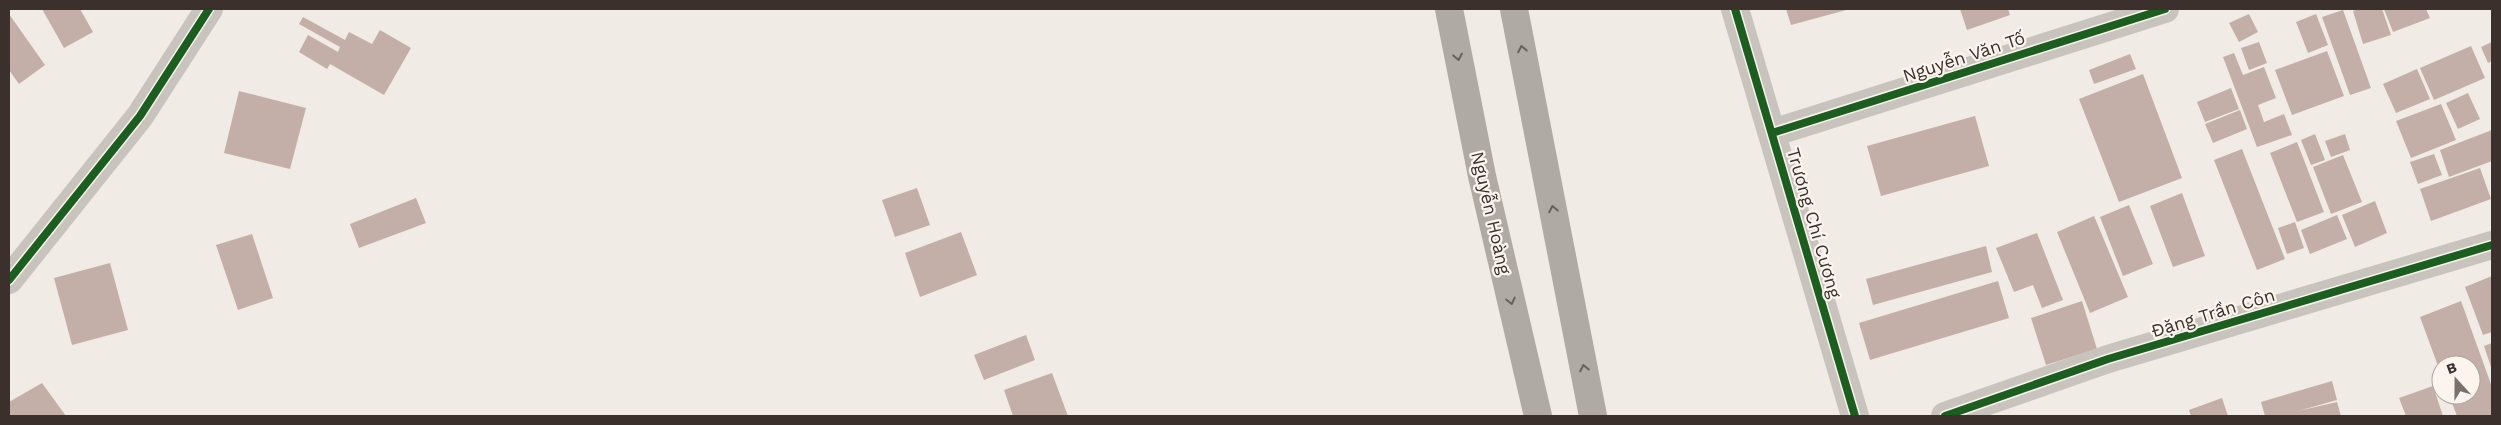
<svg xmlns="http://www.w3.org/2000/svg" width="2501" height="425" font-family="'Work Sans',sans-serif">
	<rect width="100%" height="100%" fill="#f0ebe5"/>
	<path fill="#c3afa7" d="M42 9H80L93 32 64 48Z
		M1786 9H1850L1791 25Z
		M1960 9H2008L2010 15 1967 30Z
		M2358 9H2382L2391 35 2363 44 2353 11Z
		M2384 9H2426L2430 18 2393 32Z
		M2343 10 2371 88 2350 95 2322 17Z
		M9 14 45 65 19 84 9 70Z
		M2249 14 2258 32 2239 42 2229 23Z
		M2316 14 2328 45 2308 53 2296 22Z
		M303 17 345 40 349 32 372 44 380 30 411 48 384 95 330 64 327 69 299 52 308 35 338 52 340 47 299 24Z
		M2259 42 2267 63 2249 70 2241 48Z
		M2492 42V61L2488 63 2481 47Z
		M2471 46 2485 78 2434 100 2420 68Z
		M2327 51 2344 96 2292 115 2275 70Z
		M2234 53 2243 75 2264 67 2276 98 2258 105 2264 122 2284 114 2292 135 2257 147 2223 57Z
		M2130 54 2136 69 2094 84 2089 70Z
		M2417 69 2430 99 2396 113 2383 84Z
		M2143 74 2182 178 2119 202 2079 99Z
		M2231 88 2239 109 2205 122 2197 102Z
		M239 91 306 108 290 169 224 153Z
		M2468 93 2480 119 2458 129 2446 103Z
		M2441 104 2456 140 2411 158 2396 121Z
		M2240 110 2247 129 2213 143 2205 124Z
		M1975 116 1989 166 1881 196 1867 146Z
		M2492 130V161L2449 177 2440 150Z
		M2315 134 2325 160 2311 165 2301 140Z
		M2345 134 2350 150 2331 157 2325 141Z
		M2297 142 2324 212 2297 222 2270 153Z
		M2242 149 2285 259 2257 270 2214 160Z
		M2434 154 2442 175 2418 184 2410 162Z
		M2343 155 2362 202 2331 214 2313 167Z
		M2480 168 2491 199 2431 221 2420 189Z
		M917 188 930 225 895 237 882 200Z
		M2182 193 2205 256 2173 267 2150 206Z
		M416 198 426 223 359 248 350 224Z
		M2375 201 2387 233 2355 247 2342 215Z
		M2129 205 2153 264 2123 276 2100 217Z
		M2337 215 2347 239 2310 254 2301 230Z
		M2094 216 2128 297 2090 313 2057 232Z
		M2295 222 2304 248 2287 254 2278 228Z
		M961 232 977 275 920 297 905 253Z
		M2037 233 2063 300 2042 308 2033 285 2014 292 1996 248Z
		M252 234 273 298 238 310 216 245Z
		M1986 246 1992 272 1873 305 1866 279Z
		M110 263 128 330 72 345 54 278Z
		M2492 276V332L2483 335 2465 287Z
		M1998 281 2009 318 1870 360 1859 323Z
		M2082 301 2097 349 2046 365 2031 318Z
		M2461 301 2492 387V416H2457L2449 395H2471V365H2441V374L2420 317Z
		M1026 335 1035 360 984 380 974 355Z
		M2492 343V370L2484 346Z
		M1052 373 1068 416H1013L1004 390Z
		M2332 381 2337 400 2298 411 2337 402 2341 416H2265L2261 402Z
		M42 383 66 416H9V402Z
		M2433 386 2443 416H2406L2399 398Z
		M2222 398 2228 416H2191L2189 410Z"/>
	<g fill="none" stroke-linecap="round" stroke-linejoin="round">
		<path stroke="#c9c3be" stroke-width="28" d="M1735 9 1855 416
			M1772 133 2165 9
			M9 280 140 116 209 9
			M1945 416 2108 359 2492 245"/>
		<path stroke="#afaaa4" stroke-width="28" d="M1449 9 1482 176 1538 416
			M1514 9 1593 416"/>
		<defs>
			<path id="cycleway" d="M1735 9 1855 416
				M1772 133 2165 9
				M9 280 140 116 209 9
				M1945 416 2108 359 2492 245"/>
		</defs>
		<use href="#cycleway" stroke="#fbf5ee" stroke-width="11"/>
		<use href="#cycleway" stroke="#1b5e20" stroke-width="8"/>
	</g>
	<defs><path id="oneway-chevron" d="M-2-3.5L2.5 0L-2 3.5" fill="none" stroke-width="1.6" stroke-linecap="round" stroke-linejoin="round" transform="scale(1.25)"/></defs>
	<g stroke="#69615b">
		<use href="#oneway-chevron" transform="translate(1522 49) rotate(-101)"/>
		<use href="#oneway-chevron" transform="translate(1458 57) rotate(79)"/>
		<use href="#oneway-chevron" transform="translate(1553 209) rotate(-101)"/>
		<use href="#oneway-chevron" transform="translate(1511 301) rotate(77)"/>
		<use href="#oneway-chevron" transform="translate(1584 368) rotate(-101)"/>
	</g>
	<g text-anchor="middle" stroke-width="4.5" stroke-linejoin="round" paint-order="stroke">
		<g font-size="18" fill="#3b302b" stroke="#fbf5ee">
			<text transform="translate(1964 57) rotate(-18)" y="6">Nguyễn Văn Tố</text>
			<text transform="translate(1491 213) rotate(77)" y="6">Nguyễn Hoàng</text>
			<text transform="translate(1814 223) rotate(74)" y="6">Trương Chí Cương</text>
			<text transform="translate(2213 313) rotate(-17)" y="6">Đặng Trần Côn</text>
		</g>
	</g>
	<rect width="2501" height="425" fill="none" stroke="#3b302b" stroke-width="20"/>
	<g transform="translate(2456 380) rotate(339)"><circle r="24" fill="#fbf5ee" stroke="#aea6a0"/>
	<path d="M0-4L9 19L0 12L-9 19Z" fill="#7a716c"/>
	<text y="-8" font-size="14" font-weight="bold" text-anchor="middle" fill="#3b302b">B</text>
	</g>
</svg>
